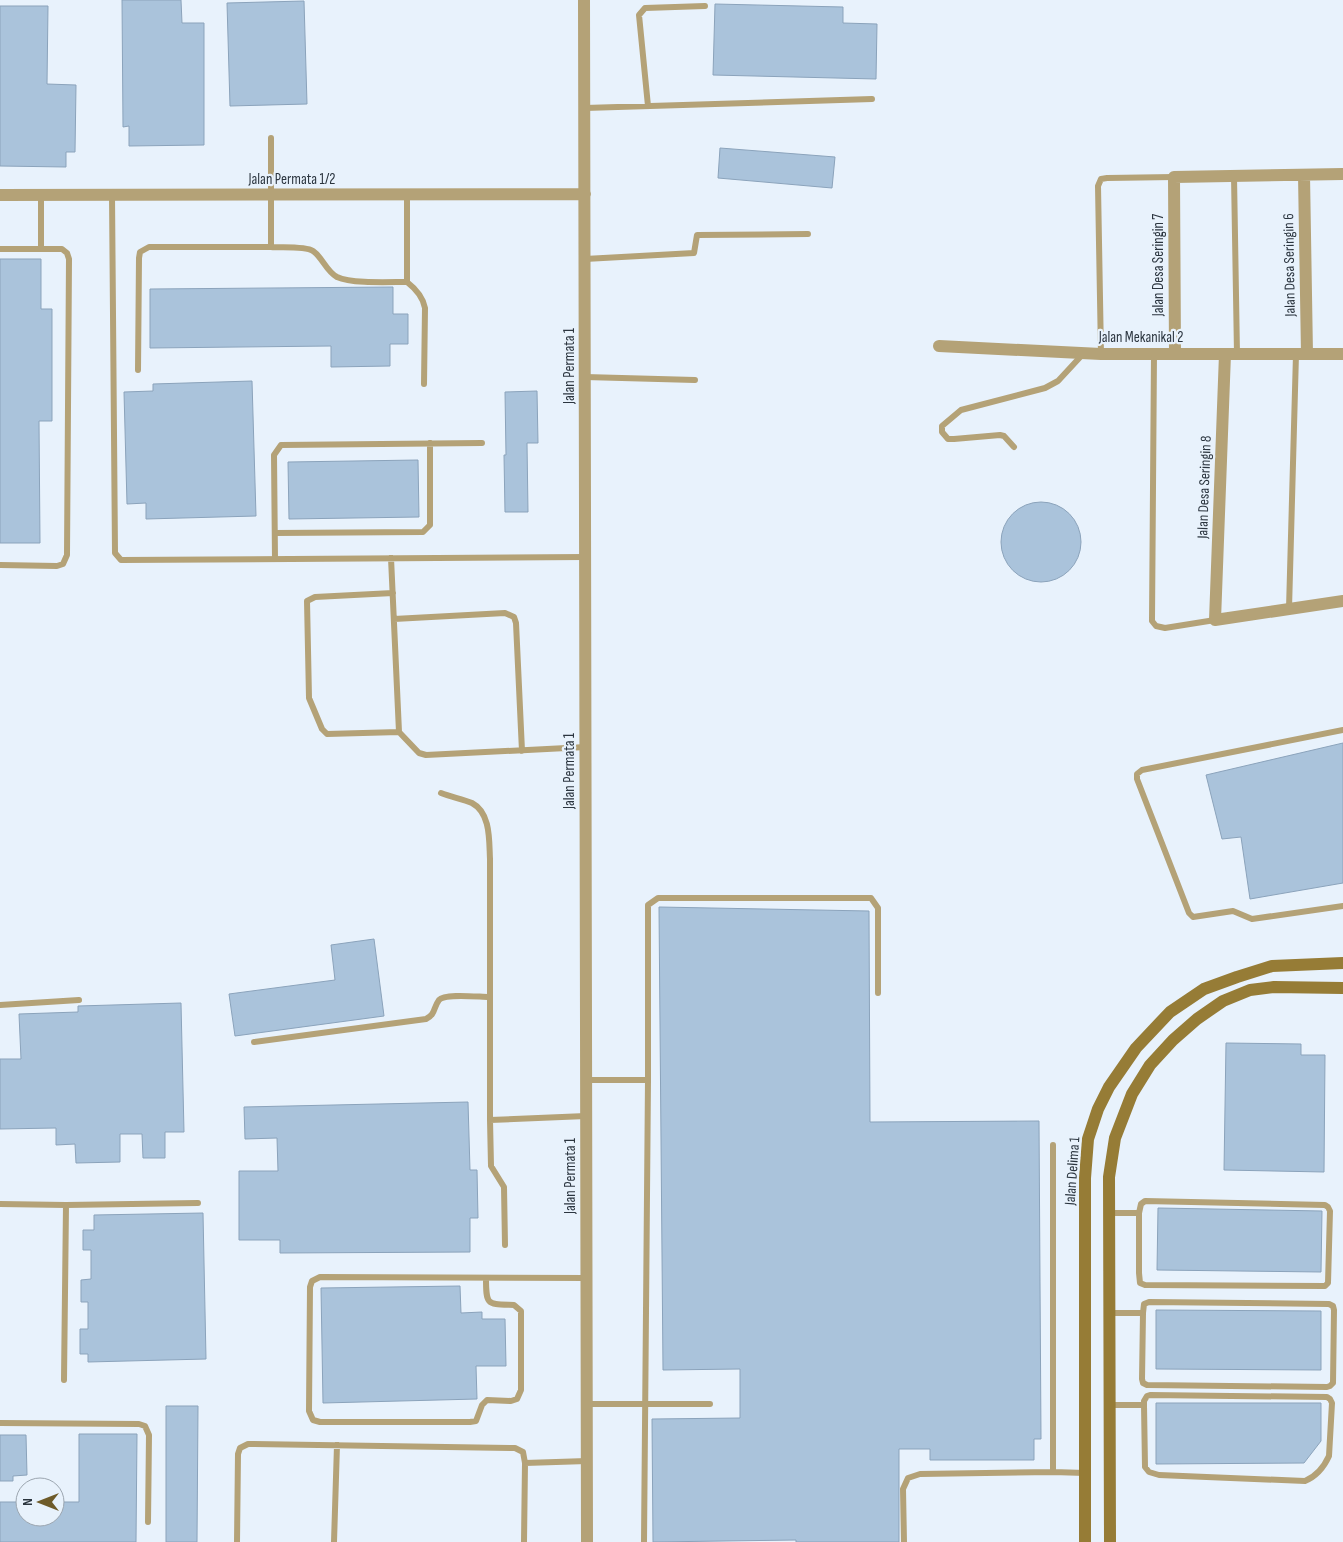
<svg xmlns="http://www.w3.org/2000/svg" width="1343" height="1542" font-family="'Sofia Sans Condensed',sans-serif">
	<rect width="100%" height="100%" fill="#e8f2fc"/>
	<path fill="#aac3db" stroke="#8ba3bb" d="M122 0H181L182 23H204V145L129 146V126L123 127Z
		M304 1 307 104 230 106 227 3Z
		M715 4 843 7V23L877 24 876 79 713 75Z
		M0 6H48L47 84 76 85 75 152H66V167L0 166Z
		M720 148 835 157 832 188 718 178Z
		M0 259H41V309H52V421H39L40 543H0Z
		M393 287V314H408V344H390V366L331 367V346L150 348V289Z
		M252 381 256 516 146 519V503L127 504 124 392 153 391V384Z
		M537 391 538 443H527L528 512H505L504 455H506L505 392Z
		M418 460 419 517 289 519 288 462Z
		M1001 542a40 40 0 1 1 80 0a40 40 0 1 1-80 0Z
		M1343 743V883L1250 899 1241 837 1222 839 1206 775Z
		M659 907 869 911 870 1122 1039 1121 1041 1439H1034V1460H930V1449H899V1542H796V1540L653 1542 652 1419 740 1418V1369L663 1370Z
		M374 939 384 1016 235 1036 229 994 335 980 331 945Z
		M181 1003 184 1132H165V1158H143L142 1134H120V1162L76 1163 75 1144 56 1145V1128L0 1129V1059H21L19 1014 78 1012V1006Z
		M1226 1043 1301 1044V1055H1325L1324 1172 1224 1170Z
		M468 1102 470 1170H477L478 1218H470V1252L280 1253V1240H239V1171H278L277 1138 245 1139 244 1107Z
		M1158 1208 1322 1211 1321 1272 1157 1270Z
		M203 1213 206 1359 88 1362V1354H80V1329H88V1302H81V1280L91 1279V1250H83V1230H94V1215Z
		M460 1286 461 1313 482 1312V1319H505L506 1366H476L477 1399 323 1403 321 1288Z
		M1156 1310 1321 1311V1370L1156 1369Z
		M1156 1403H1321V1441L1304 1463 1156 1464Z
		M166 1406H198L197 1542H166Z
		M79 1434H137L136 1542H0V1502H25V1517H55V1502H79Z
		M0 1435H26L27 1475 13 1476V1481H0Z"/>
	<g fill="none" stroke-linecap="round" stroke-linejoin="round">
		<path stroke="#b4a277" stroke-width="6" d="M648 106 639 15 645 8 705 6
			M585 108 872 99
			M1234 176 1237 354
			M112 195 115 553 121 560 585 557
			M271 247C281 248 305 246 313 251 323 258 326 271 337 277 352 284 389 282 407 282V195
			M0 249H62L67 253 69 259 67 555 63 564 57 566 0 565
			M41 249V195
			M585 259 694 253 697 235 808 234
			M407 282C416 289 423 297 425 308L424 384
			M1101 354 1098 186 1101 179 1107 178 1174 177
			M1154 354 1152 621 1156 626 1165 628 1215 620
			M138 370 139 258 140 252 149 247H271V138
			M585 377 695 380
			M1014 447 1004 436 1000 435 954 439H948L942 432V426L961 410 1045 388 1058 381 1083 354
			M275 533 423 532 430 525V443
			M391 558 399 732
			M275 559 274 455 281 445 482 443
			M393 593 315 597 307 601 309 698 322 729 327 734 399 732 419 753 426 755 586 747
			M1289 609 1296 354
			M394 619 505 613 514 617 516 623 522 751
			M1343 730 1142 770 1137 774V779L1189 913 1193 917 1233 911 1252 919 1343 906
			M441 793C451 797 463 799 472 803 491 813 489 841 490 859V1120L586 1116
			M0 1005 79 1000
			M254 1042 426 1019C436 1014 433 1008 439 1000 445 993 479 997 489 997
			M586 1080H648V905L658 898H871L878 908V993
			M490 1120 491 1166 504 1187 505 1245
			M0 1204 66 1205 64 1380
			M66 1205 198 1203
			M1109 1213H1139V1273L1140 1283 1145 1285 1325 1286 1328 1283 1330 1211 1328 1207 1325 1205 1145 1201 1141 1204 1139 1213
			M486 1278C486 1306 487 1304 514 1305L521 1311V1390L517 1399 511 1401 487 1400 482 1405 476 1421 470 1422H320L313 1420 309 1411 310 1287 312 1281 320 1277 587 1278
			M1110 1313H1143L1142 1379 1143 1383 1147 1385 1327 1387 1330 1386 1333 1383 1334 1310 1333 1306 1329 1304 1149 1302 1144 1304 1143 1313
			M587 1404H710
			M1110 1405H1144L1145 1467 1149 1472 1159 1475 1305 1481C1317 1476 1324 1467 1329 1456L1332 1403 1330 1399 1327 1397 1150 1395 1147 1396 1144 1401V1405
			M0 1423 139 1424 145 1426 149 1435 148 1522
			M525 1463 587 1461
			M1053 1472 1085 1473
			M237 1542 238 1454 240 1448 248 1444 515 1448 523 1452 525 1463 524 1542
			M334 1542 337 1445
			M644 1542 648 1080
			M904 1542 903 1489 908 1478 920 1474 1053 1472V1145"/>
		<path stroke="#b4a277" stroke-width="12" d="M584 0 587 1542
			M1304 175 1307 354
			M0 195 585 194
			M939 346 1101 354H1343
			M1175 354 1174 177 1343 174
			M1225 354 1215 620 1343 601"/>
		<path stroke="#967c36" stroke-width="12" d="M1085 1542V1178L1088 1139 1098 1109 1109 1087 1136 1048 1170 1012 1204 989 1237 977 1272 966 1343 963
			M1110 1542 1109 1177 1115 1138 1132 1094 1150 1065 1173 1040 1197 1019 1223 1001 1250 990 1274 987 1343 988"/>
	</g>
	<g text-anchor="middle" stroke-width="4.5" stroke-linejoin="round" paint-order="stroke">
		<g font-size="15" fill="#2b353f" stroke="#e8f2fc">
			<text x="292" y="184">Jalan Permata 1/2</text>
			<text transform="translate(1158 265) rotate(-90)" y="5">Jalan Desa Seringin 7</text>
			<text transform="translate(1289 265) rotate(-91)" y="5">Jalan Desa Seringin 6</text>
			<text x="1141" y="342">Jalan Mekanikal 2</text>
			<text transform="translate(569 366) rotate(-90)" y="5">Jalan Permata 1</text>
			<text transform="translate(1204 487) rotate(-88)" y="5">Jalan Desa Seringin 8</text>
			<text transform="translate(569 771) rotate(-90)" y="5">Jalan Permata 1</text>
			<text transform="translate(1072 1171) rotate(-86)" y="5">Jalan Delima 1</text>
			<text transform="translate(570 1176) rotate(-90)" y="5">Jalan Permata 1</text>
		</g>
	</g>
	<g transform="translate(40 1502) rotate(270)"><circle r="24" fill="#e8f2fc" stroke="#9ca6b0"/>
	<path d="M0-4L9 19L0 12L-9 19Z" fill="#6e5b2a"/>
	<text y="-8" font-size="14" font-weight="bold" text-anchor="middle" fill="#2b353f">N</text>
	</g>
</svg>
